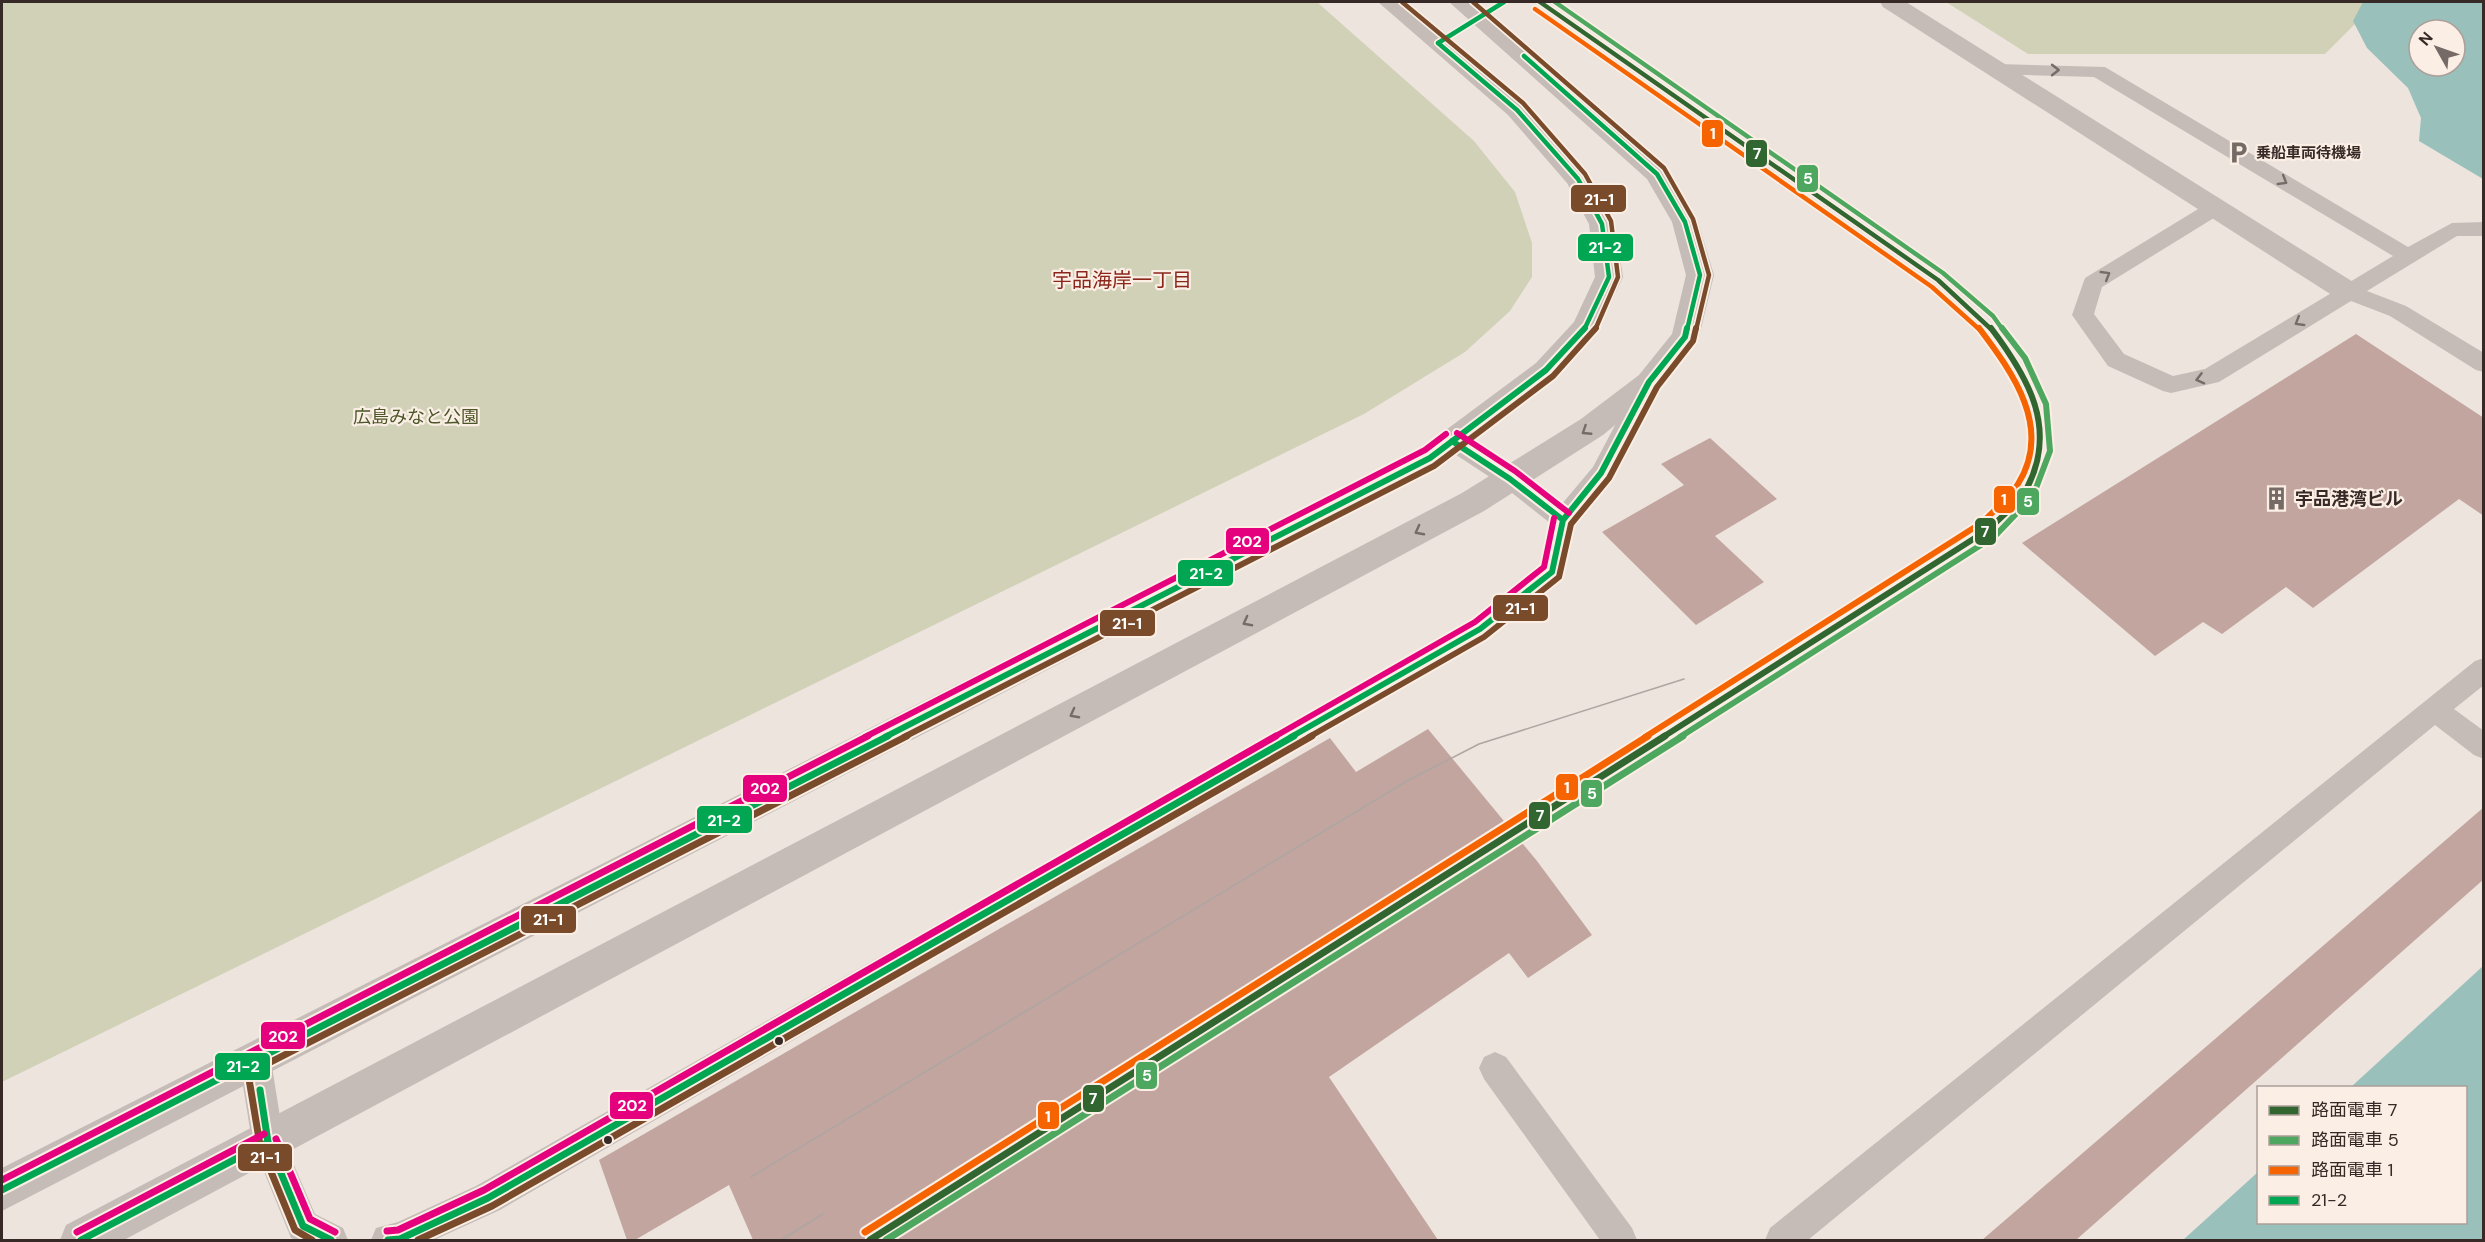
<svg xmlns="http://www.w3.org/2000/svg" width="2485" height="1242" font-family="'DM Sans','Noto Sans JP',sans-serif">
	<rect width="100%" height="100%" fill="#ede4de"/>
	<path fill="#d1d1b8" d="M2 2H1317L1474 141 1515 192 1532 243V277L1510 311 1465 352 1364 414 2 1082Z
		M1946 2H2377L2325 54H2028Z"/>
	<path fill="#9ac0bb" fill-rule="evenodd" d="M2363 2H2483V179L2419 141 2421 118 2408 88 2367 48 2353 21ZM2419 30H2455V66H2419Z
		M2483 966V1240H2183L2258 1172V1222H2466V1088L2351 1087Z"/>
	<path fill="#c2a59f" d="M2356 334 2484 418V516L2459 499 2313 608 2286 587 2222 634 2203 622 2155 656 2022 543Z
		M1710 438 1777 499 1715 536 1764 582 1696 625 1602 532 1684 485 1661 464Z
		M1428 729 1537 861 1592 935 1528 978 1509 953 1329 1077 1438 1240H753L729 1185 635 1240H627L599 1160 1330 738 1356 772Z
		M2484 807V879L2076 1240H1982Z"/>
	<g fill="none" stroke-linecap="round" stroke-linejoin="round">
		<path fill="#c5bcb8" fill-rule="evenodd" d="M1997 64 2105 67 2408 247 2452 223 2484 222V236H2457L2367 291 2406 306 2484 353V372L2476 370 2390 316 2351 301 2219 382 2171 393 2163 391 2108 366 2072 315 2085 278 2208 203 2215 201 2222 203 2225 208 2222 213 2102 287 2094 314 2124 354 2173 376 2205 369 2393 256 2094 77 1990 74 1988 70 1990 66Z
			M1649 374 1657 376 1660 382 1609 479 1574 523 1564 572 1561 579 1489 637 500 1210 434 1240H371L376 1228 398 1222 476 1186 1471 621 1541 567 1550 523 1502 485 1444 447 1440 441 1444 435 1452 432 1460 435 1518 473 1561 505 1593 467 1641 376Z
			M2484 658V685L2454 709 2484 731V759L2474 755 2435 725 1808 1240H1765L1770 1228 2475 661Z
			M255 1044 266 1049 271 1060 284 1142 315 1214 343 1228 348 1240H297L291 1238 252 1142 239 1060 244 1049Z
			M1495 1052 1506 1057 1632 1228 1637 1240H1600L1484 1079 1479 1068 1484 1057Z"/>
		<path fill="#c5bcb8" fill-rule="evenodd" d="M1880 2H1906L2358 285 2362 292 2358 299 2348 302 2338 299 1883 7Z"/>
		<path fill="#c5bcb8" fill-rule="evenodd" d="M1378 2H1402L1526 105 1587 173 1615 224 1623 277 1596 334 1556 377 1441 466 2 1211V1168L1419 450 1536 363 1574 322 1595 277 1589 224 1567 183 1508 115Z
			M1449 2H1473L1666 168 1698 222 1714 275 1699 337 1659 389 1603 435 1484 511 124 1240H60L66 1225 1462 493 1581 419 1639 375 1672 334 1686 275 1672 222 1647 179Z"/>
		<path stroke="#ada6a2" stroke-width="1.5" d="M751 1177 1407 781 1479 744 1684 679
			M781 1240 823 1214"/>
		<defs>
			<path id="bus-1-far2" d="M1438 43 1504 2
				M1438 43 1517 110 1578 179 1602 224 1609 277 1584 330
				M1524 56 1657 174 1685 222 1700 275 1687 330"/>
			<path id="bus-1-far1" d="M1452 441 1510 479 1563 520
				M885 737 1430 458 1546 370 1585 328
				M1291 737 1480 629 1552 572 1563 520 1601 473 1649 382 1685 337 1687 328"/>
			<path id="bus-1" d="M260 1090 268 1142 303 1226 331 1240
				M2 1190 888 736
				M81 1240 268 1142
				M388 1240 400 1239 488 1198 1294 736"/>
			<path id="bus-2-far2" d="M1402 2 1523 103 1585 174 1611 221 1618 277 1595 330
				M1473 2 1664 168 1693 219 1709 275 1696 330"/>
			<path id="bus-2-far1" d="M904 737 1434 466 1553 376 1596 328
				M1309 737 1484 637 1559 577 1571 524 1609 478 1657 387 1693 341 1696 328"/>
			<path id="bus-2" d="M246 1061 260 1145 295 1230 312 1240
				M259 1068 907 736
				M418 1240 492 1206 1312 736"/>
			<path id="bus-3-far1" d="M1457 433 1515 471 1569 513
				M865 737 1425 450 1446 434
				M1274 737 1475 622 1544 567 1554 518"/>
			<path id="bus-3" d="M276 1139 310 1219 335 1232
				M2 1180 868 736
				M387 1231 398 1230 484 1190 1276 736
				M77 1232 264 1134"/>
		</defs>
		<use href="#bus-1-far2" stroke="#faeee5" stroke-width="8"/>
		<use href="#bus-1-far1" stroke="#faeee5" stroke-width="10"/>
		<use href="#bus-1" stroke="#faeee5" stroke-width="11"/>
		<use href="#bus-2-far2" stroke="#faeee5" stroke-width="8"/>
		<use href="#bus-2-far1" stroke="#faeee5" stroke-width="10"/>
		<use href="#bus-2" stroke="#faeee5" stroke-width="11"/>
		<use href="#bus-3-far1" stroke="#faeee5" stroke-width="10"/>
		<use href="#bus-3" stroke="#faeee5" stroke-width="11"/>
		<use href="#bus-1-far2" stroke="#00a651" stroke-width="4.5"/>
		<use href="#bus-1-far1" stroke="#00a651" stroke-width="6"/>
		<use href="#bus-1" stroke="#00a651" stroke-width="7"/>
		<use href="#bus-2-far2" stroke="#7a4b2a" stroke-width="4.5"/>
		<use href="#bus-2-far1" stroke="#7a4b2a" stroke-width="6"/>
		<use href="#bus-2" stroke="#7a4b2a" stroke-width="7"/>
		<use href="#bus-3-far1" stroke="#e5007d" stroke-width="6"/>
		<use href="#bus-3" stroke="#e5007d" stroke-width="7"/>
		<defs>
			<path id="tram-1-far2" d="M1540 2 1938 280 1992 330"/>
			<path id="tram-1-far1" d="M1663 737 1989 529C2001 517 2019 503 2027 488 2058 428 2028 377 1991 328"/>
			<path id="tram-1" d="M870 1240 1665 736"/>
			<path id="tram-2-far2" d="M1555 2 1943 273 1993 316 2003 330"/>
			<path id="tram-2-far1" d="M1680 737 1995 536 2033 496 2050 451 2046 404 2025 358 2002 328"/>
			<path id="tram-2" d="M886 1240 1683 736"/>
			<path id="tram-3-far2" d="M1535 9 1932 287 1980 330"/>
			<path id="tram-3-far1" d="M1645 737 1983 522C1994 510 2010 498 2018 484 2053 428 2013 373 1979 328"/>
			<path id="tram-3" d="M865 1232 1648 736"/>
		</defs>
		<use href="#tram-1-far2" stroke="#faeee5" stroke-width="8"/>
		<use href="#tram-1-far1" stroke="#faeee5" stroke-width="10"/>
		<use href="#tram-1" stroke="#faeee5" stroke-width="11"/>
		<use href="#tram-2-far2" stroke="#faeee5" stroke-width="8"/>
		<use href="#tram-2-far1" stroke="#faeee5" stroke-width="10"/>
		<use href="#tram-2" stroke="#faeee5" stroke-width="11"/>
		<use href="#tram-3-far2" stroke="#faeee5" stroke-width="8"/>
		<use href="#tram-3-far1" stroke="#faeee5" stroke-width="10"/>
		<use href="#tram-3" stroke="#faeee5" stroke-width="11"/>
		<use href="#tram-1-far2" stroke="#316631" stroke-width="4.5"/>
		<use href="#tram-1-far1" stroke="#316631" stroke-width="6"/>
		<use href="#tram-1" stroke="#316631" stroke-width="7"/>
		<use href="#tram-2-far2" stroke="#4da75e" stroke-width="4.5"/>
		<use href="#tram-2-far1" stroke="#4da75e" stroke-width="6"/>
		<use href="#tram-2" stroke="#4da75e" stroke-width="7"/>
		<use href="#tram-3-far2" stroke="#f56400" stroke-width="4.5"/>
		<use href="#tram-3-far1" stroke="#f56400" stroke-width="6"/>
		<use href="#tram-3" stroke="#f56400" stroke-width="7"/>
	</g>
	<defs><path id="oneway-chevron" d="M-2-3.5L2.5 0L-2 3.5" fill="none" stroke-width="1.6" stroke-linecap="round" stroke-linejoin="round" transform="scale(1.5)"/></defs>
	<g stroke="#766b68">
		<use href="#oneway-chevron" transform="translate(2055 70)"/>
		<use href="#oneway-chevron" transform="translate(2283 181) rotate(31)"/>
		<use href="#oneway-chevron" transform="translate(2106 275) rotate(-31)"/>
		<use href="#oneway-chevron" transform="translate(2299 322) rotate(149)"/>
		<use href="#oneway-chevron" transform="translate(2200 379) rotate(166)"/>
		<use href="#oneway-chevron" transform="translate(1586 431) rotate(147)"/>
		<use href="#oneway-chevron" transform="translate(1419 531) rotate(152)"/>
		<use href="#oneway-chevron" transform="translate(1247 622) rotate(152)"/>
		<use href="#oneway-chevron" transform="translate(1074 714) rotate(152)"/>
	</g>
	<defs>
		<symbol id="parking-bare" viewBox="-9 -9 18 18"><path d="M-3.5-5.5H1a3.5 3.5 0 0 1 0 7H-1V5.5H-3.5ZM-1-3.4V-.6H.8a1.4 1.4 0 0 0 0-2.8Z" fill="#766a66" stroke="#faeee5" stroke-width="2.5" paint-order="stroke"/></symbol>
		<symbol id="building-bare" viewBox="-9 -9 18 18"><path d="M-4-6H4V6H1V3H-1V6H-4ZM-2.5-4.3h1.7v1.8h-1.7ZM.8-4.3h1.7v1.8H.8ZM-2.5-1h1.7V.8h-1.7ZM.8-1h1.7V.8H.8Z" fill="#766a66" stroke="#faeee5" stroke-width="2.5" paint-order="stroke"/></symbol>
	</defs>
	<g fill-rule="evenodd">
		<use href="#parking-bare" x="2222" y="136" width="33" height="33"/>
		<use href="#building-bare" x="2260" y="482" width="33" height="33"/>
	</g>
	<g fill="#362926" stroke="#faeee5" stroke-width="2">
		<circle cx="779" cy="1041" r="5"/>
		<circle cx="608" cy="1140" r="5"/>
	</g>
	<g text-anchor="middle" stroke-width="4.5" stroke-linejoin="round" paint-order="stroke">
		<g font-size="15" font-weight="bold" fill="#362926" stroke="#faeee5" text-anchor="start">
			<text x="2256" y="158">乗船車両待機場</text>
		</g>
		<g font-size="18" fill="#4b5628" stroke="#faeee5">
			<text x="416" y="423">広島みなと公園</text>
		</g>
		<g font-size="18" font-weight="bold" fill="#362926" stroke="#faeee5" text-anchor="start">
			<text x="2295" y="505">宇品港湾ビル</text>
		</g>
		<g font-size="20" fill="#8a271a" stroke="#faeee5">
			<text x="1122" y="287">宇品海岸一丁目</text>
		</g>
	</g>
	<g stroke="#faeee5" stroke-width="2">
		<rect x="1701" y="119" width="23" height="29" rx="6" fill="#f56400"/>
		<rect x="1745" y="139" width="23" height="29" rx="6" fill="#316631"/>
		<rect x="1796" y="164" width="23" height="29" rx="6" fill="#4da75e"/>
		<rect x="1570" y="184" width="57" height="29" rx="6" fill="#7a4b2a"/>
		<rect x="1577" y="233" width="57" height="29" rx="6" fill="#00a651"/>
		<rect x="1993" y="485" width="23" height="29" rx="6" fill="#f56400"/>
		<rect x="2016" y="487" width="24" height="29" rx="6" fill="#4da75e"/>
		<rect x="1974" y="517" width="23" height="29" rx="6" fill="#316631"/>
		<rect x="1225" y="527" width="45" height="28" rx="6" fill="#e5007d"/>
		<rect x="1177" y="559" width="57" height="28" rx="6" fill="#00a651"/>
		<rect x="1492" y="594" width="57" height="28" rx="6" fill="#7a4b2a"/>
		<rect x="1099" y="609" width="57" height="28" rx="6" fill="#7a4b2a"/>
		<rect x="1555" y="773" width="24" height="28" rx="6" fill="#f56400"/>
		<rect x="742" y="774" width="46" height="29" rx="6" fill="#e5007d"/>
		<rect x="1580" y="779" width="23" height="29" rx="6" fill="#4da75e"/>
		<rect x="1528" y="801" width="23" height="29" rx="6" fill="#316631"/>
		<rect x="696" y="805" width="57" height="29" rx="6" fill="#00a651"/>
		<rect x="520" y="905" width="57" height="29" rx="6" fill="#7a4b2a"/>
		<rect x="260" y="1021" width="46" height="29" rx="6" fill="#e5007d"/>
		<rect x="214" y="1052" width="57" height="29" rx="6" fill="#00a651"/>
		<rect x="1135" y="1061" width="23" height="29" rx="6" fill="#4da75e"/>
		<rect x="1082" y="1084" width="23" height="29" rx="6" fill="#316631"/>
		<rect x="609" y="1091" width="45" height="29" rx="6" fill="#e5007d"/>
		<rect x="1037" y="1101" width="23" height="29" rx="6" fill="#f56400"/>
		<rect x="237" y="1143" width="56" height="29" rx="6" fill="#7a4b2a"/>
	</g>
	<g font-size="16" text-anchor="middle" font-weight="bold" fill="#fff">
		<text x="1713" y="139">1</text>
		<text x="1757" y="159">7</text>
		<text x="1808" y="184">5</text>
		<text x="1599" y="205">21-1</text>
		<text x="1605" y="253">21-2</text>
		<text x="2004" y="505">1</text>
		<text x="2028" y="507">5</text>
		<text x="1985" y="537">7</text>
		<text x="1247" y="547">202</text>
		<text x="1206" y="579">21-2</text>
		<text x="1520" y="614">21-1</text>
		<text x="1127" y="629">21-1</text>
		<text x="1567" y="793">1</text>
		<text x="765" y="794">202</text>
		<text x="1592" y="799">5</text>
		<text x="1540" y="821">7</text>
		<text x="724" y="826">21-2</text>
		<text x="548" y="925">21-1</text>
		<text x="283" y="1042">202</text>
		<text x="243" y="1072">21-2</text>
		<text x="1147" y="1081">5</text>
		<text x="1093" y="1104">7</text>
		<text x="632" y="1111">202</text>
		<text x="1048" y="1122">1</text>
		<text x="265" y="1163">21-1</text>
	</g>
	<rect width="2485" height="1242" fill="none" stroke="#362926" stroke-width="6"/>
	<rect x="2257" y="1086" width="210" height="138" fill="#faeee5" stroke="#ac9f99" stroke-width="1.5"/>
	<rect x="2269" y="1106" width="30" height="9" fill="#316631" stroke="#ac9f99" stroke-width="1.5"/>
	<text x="2311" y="1116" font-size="18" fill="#362926">路面電車 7</text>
	<rect x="2269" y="1136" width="30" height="9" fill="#4da75e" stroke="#ac9f99" stroke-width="1.5"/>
	<text x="2311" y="1146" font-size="18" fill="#362926">路面電車 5</text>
	<rect x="2269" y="1166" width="30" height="9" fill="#f56400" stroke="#ac9f99" stroke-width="1.5"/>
	<text x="2311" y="1176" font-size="18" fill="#362926">路面電車 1</text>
	<rect x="2269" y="1196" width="30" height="9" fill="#00a651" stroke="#ac9f99" stroke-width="1.5"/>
	<text x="2311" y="1206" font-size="18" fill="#362926">21-2</text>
	<g transform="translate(2437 48) rotate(310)"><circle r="28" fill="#faeee5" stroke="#ac9f99" stroke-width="1.5"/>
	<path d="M0-4.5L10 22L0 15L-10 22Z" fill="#766a66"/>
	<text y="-9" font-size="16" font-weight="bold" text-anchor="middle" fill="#362926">N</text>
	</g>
</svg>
